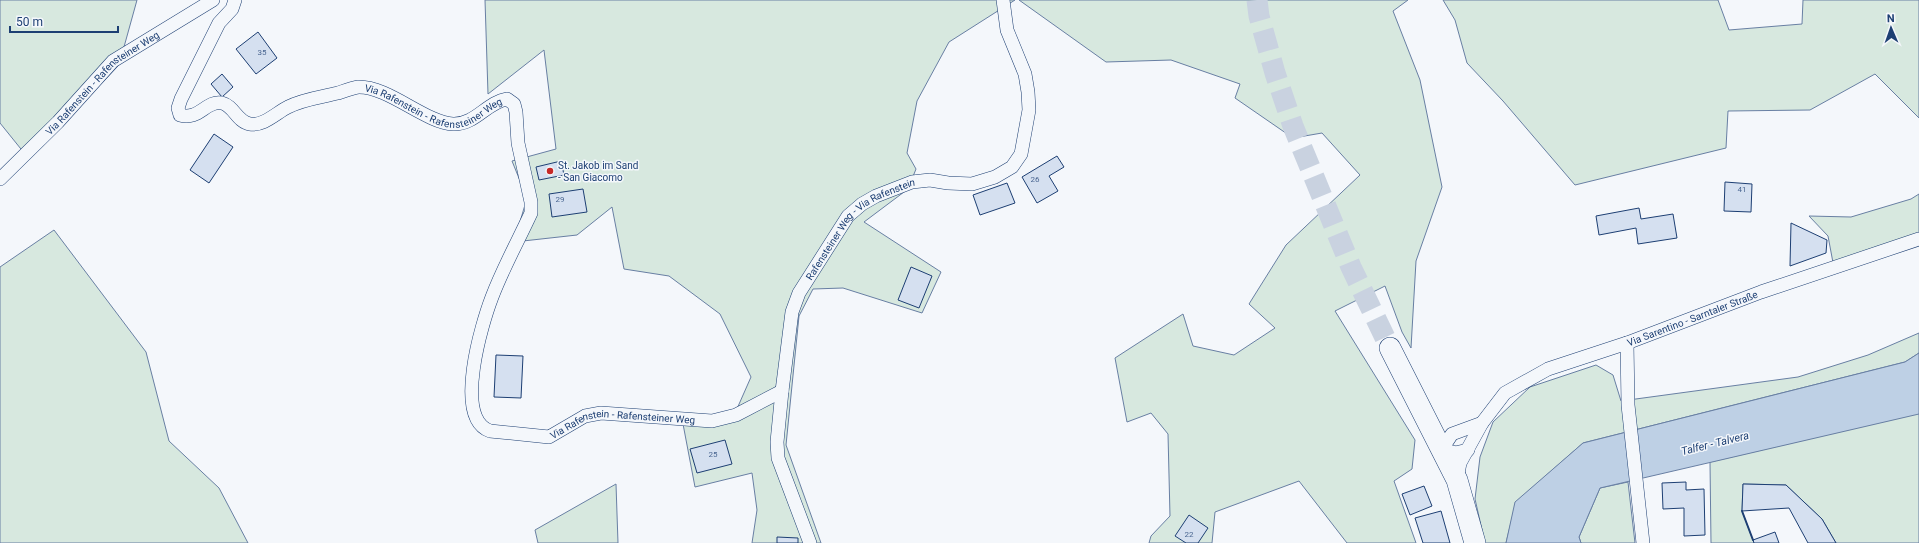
<svg xmlns="http://www.w3.org/2000/svg" width="1919" height="543" font-family="Roboto,sans-serif">
	<rect width="100%" height="100%" fill="#f4f7fb"/>
	<path fill="#d7e8df" stroke="#687fa3" d="M0 0H137L119 65 29 159 0 123Z
		M485 0H1015L949 42 917 101 907 153 916 169 908 189 864 222 941 272 922 313 843 288 813 289 799 316 786 445 821 543H752L757 510 752 473 695 487 683 424 736 411 751 377 720 314 669 276 624 269 612 207 577 235 514 242 527 198 512 161 556 149 544 50 488 94Z
		M1019 0H1408L1393 11 1420 80 1442 187 1416 261 1411 348 1402 332 1385 286 1335 311 1415 440 1412 469 1394 481 1416 543H1347L1299 481 1215 512 1212 543H1149L1151 536 1170 516 1168 434 1151 413 1127 422 1115 358 1183 314 1193 346 1234 355 1275 328 1249 304 1286 245 1360 175 1322 133 1293 138 1235 98 1240 84 1171 60 1106 62Z
		M1443 0H1718L1729 30 1802 24 1803 0H1919V118L1875 74 1810 110 1728 111 1726 148 1575 185 1503 101 1467 63 1455 20Z
		M1919 194V239L1834 268 1828 236 1809 216 1851 217 1911 199Z
		M54 230 146 352 169 441 219 488 248 543H0V267Z
		M1919 333V353L1905 362 1583 443 1516 502 1506 543H1485L1475 499 1480 457 1493 422 1530 387 1596 365 1613 375 1621 401 1798 377 1868 355Z
		M1919 413V543H1836L1822 519 1786 485 1743 484 1742 511 1754 543H1711L1710 462Z
		M1628 482 1635 543H1581L1579 537 1600 488Z
		M616 484 618 543H538L535 530Z"/>
	<path fill="#bed0e5" stroke="#687fa3" d="M1919 353V414L1600 488 1579 537 1581 543H1506L1515 502 1583 443 1905 362Z"/>
	<path fill="#d5e0f0" stroke="#1d3f73" d="M258 32 277 58 256 74 236 49Z
		M222 74 233 87 222 97 211 84Z
		M214 134 233 147 209 183 190 170Z
		M1057 156 1064 167 1049 176 1058 191 1037 203 1022 177Z
		M561 161 564 175 539 180 536 167Z
		M1725 182 1752 184 1751 212 1724 211Z
		M1007 183 1015 203 980 215 973 195Z
		M583 189 587 212 552 217 549 194Z
		M1639 208 1641 219 1673 214 1677 238 1638 244 1636 228 1599 235 1596 216Z
		M1791 223 1827 240 1826 253 1790 266Z
		M911 267 932 276 919 308 898 300Z
		M496 355 523 356 521 398 494 397Z
		M725 440 732 464 697 473 690 449Z
		M1686 482V490L1704 489 1705 535 1684 536V508L1663 509 1662 483Z
		M1743 484 1786 485 1822 519 1836 543H1808L1789 508 1742 511Z
		M1424 486 1432 506 1410 515 1402 494Z
		M1441 511 1450 543H1423L1415 518Z
		M1189 515 1208 528 1198 543H1186L1175 536Z
		M1775 532 1779 543H1754L1753 540Z
		M777 537 798 538V543H777Z"/>
	<g fill="none" stroke-linecap="round" stroke-linejoin="round">
		<path stroke="#c9d2e0" stroke-width="21" stroke-dasharray="21 10" stroke-linecap="butt" d="M1257 0 1259 16 1275 73 1293 126 1351 267 1390 348"/>
		<defs>
			<g id="minor">
				<path id="s1" d="M235 0 232 9 219 23 181 99 178 108 180 115C199 121 206 100 222 103 234 106 237 122 250 124 264 126 276 113 288 107 303 99 322 97 338 93 344 91 352 88 358 87 388 86 426 123 453 124 475 125 487 102 507 99L514 104 516 112 518 143 531 202V213C518 241 503 268 492 297 482 323 453 418 490 431L549 437 585 416 601 413 712 421 736 415 782 391"/>
				<path id="s2" d="M0 179 58 122 113 61 213 0"/>
				<path d="M1627 343 1628 405 1643 543"/>
				<path d="M1468 450 1455 453 1442 449 1452 434 1482 423"/>
				<path id="s3" d="M1457 479 1460 463 1482 423 1505 393 1548 369 1627 343 1761 292 1919 239"/>
				<path id="s4" d="M810 543 778 458 777 442 782 391 792 312 799 293 848 216 862 204 876 196 912 182 930 180 948 183 972 184 995 177 1012 167 1021 154 1029 110 1028 92 1025 74 1007 30 1003 0"/>
			</g>
			<path id="primary" d="M1390 348 1457 480 1475 543"/>
		</defs>
		<use href="#minor" stroke="#1d3f73" stroke-width="14"/>
		<use href="#primary" stroke="#1d3f73" stroke-width="22"/>
		<use href="#minor" stroke="#f4f7fb" stroke-width="13"/>
		<use href="#primary" stroke="#f4f7fb" stroke-width="21"/>
		<path stroke="#1d3f73" stroke-width="2" d="M1742 511 1753 540"/>
	</g>
	<circle fill="#c62828" stroke="#f4f7fb" stroke-width="1.5" cx="550" cy="171" r="4"/>
	<g text-anchor="middle" stroke-width="3" stroke-linejoin="round" paint-order="stroke">
		<g font-size="8" fill="#4b6792">
			<text x="262" y="55">35</text>
			<text x="1035" y="182">26</text>
			<text x="1742" y="192">41</text>
			<text x="560" y="202">29</text>
			<text x="713" y="457">25</text>
			<text x="1189" y="537">22</text>
		</g>
		<g font-size="10" fill="#1d3f73" stroke="#f4f7fb">
			<text dy="4" stroke="none"><textPath href="#s2" startOffset="141">Via Rafenstein - Rafensteiner Weg</textPath></text>
			<text dy="4" stroke="none"><textPath href="#s1" startOffset="409">Via Rafenstein - Rafensteiner Weg</textPath></text>
			<text dy="4" stroke="none"><textPath href="#s4" startOffset="350">Rafensteiner Weg - Via Rafenstein</textPath></text>
			<text dy="4" stroke="none"><textPath href="#s3" startOffset="302">Via Sarentino - Sarntaler Straße</textPath></text>
			<text dy="4" stroke="none"><textPath href="#s1" startOffset="982">Via Rafenstein - Rafensteiner Weg</textPath></text>
		</g>
		<g font-size="10" fill="#1d3f73" stroke="#f4f7fb" text-anchor="start">
			<text x="558" y="169">St. Jakob im Sand<tspan x="558" dy="12">- San Giacomo</tspan></text>
		</g>
		<g font-size="11" font-style="italic" fill="#1d3f73" stroke="#f4f7fb">
			<text transform="translate(1715 443) rotate(-14)" y="4">Talfer - Talvera</text>
		</g>
	</g>
	<g transform="translate(1891 28) rotate(358)" stroke="#f4f7fb" stroke-width="3" paint-order="stroke">
	<path d="M0-3L7 15L0 10L-7 15Z" fill="#1d3f73"/>
	<text y="-6" font-size="11" font-weight="bold" text-anchor="middle" fill="#1d3f73">N</text>
	</g>
	<path d="M10 26v6h108v-6" fill="none" stroke="#1d3f73" stroke-width="2"/>
	<text x="16" y="26" font-size="12" fill="#1d3f73" stroke="#f4f7fb" stroke-width="3" paint-order="stroke">50 m</text>
</svg>
